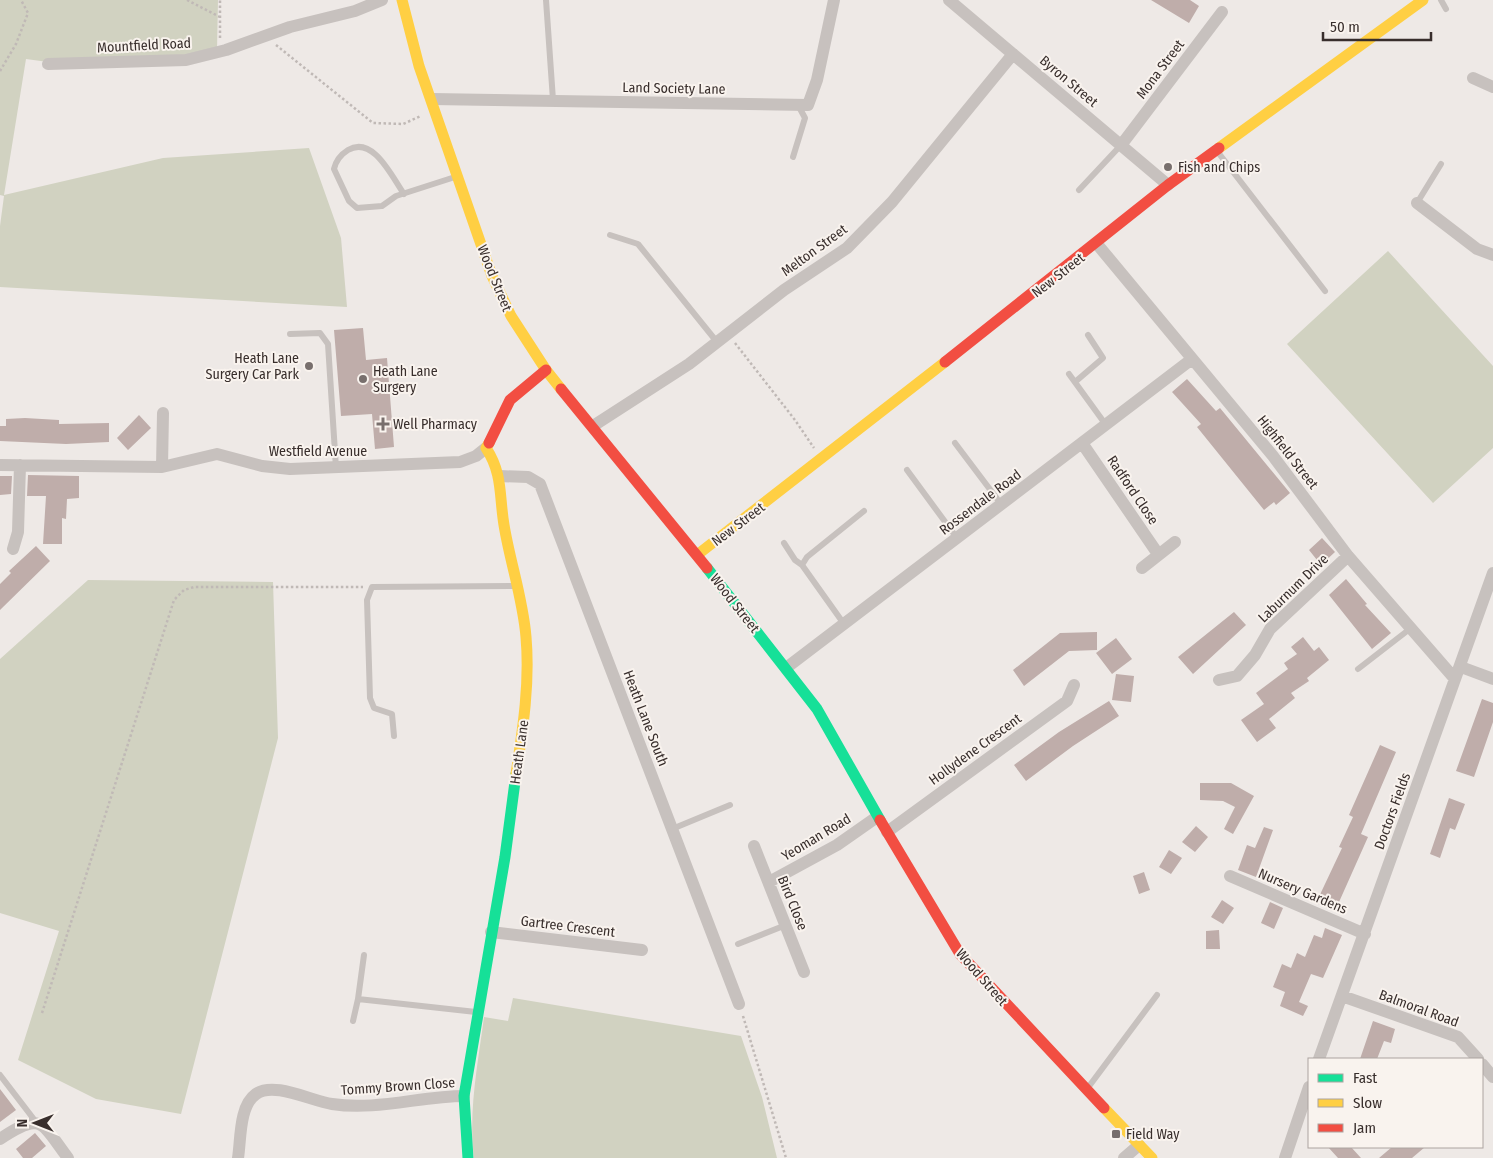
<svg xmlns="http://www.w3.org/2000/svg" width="1493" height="1158" font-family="'Fira Sans Condensed',sans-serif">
	<rect width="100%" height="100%" fill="#eee9e6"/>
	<path fill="#d1d2c1" d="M0 0H218L217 50 186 57 48 62 26 59 4 195 163 158 309 148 341 238 347 307 0 287V226L4 196 0 195Z
		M1388 251 1493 366V448L1433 503 1287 344Z
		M88 580 273 582 278 738 181 1114 96 1099 18 1060 59 931 0 913V659Z
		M513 998 741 1036 762 1097 777 1158H474C468 1112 478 1063 484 1017L508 1021Z"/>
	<path fill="#bfadaa" d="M1151 0H1190L1199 6 1189 23Z
		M363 328 366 360 387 358 394 447 375 449 372 414 341 416 334 330Z
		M1187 379 1216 411 1220 408 1290 493 1276 505 1274 502 1264 510 1197 427 1201 424 1172 392Z
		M139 415 151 428 128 450 117 438Z
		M25 418 59 420V424L109 423V442L66 444 0 441V426H6V419Z
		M28 475 79 476V498L67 499 66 519 62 518V544H43L46 496H27Z
		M0 476H12L11 494 0 495Z
		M1322 538 1335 552 1321 565 1309 550Z
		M36 546 50 561 0 610V584L11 573 9 571Z
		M1346 579 1367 604 1365 605 1391 633 1372 649 1329 595Z
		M1234 612 1246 625 1193 674 1178 657Z
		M1097 632V650L1069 651 1024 686 1013 670 1060 633Z
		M1303 637 1314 651 1319 647 1329 660 1307 678 1309 681 1291 693 1295 698 1269 719 1276 728 1257 742 1241 720 1264 704 1256 693 1288 669 1284 663 1297 654 1291 647Z
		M1116 638 1132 659 1112 674 1096 653Z
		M1116 674 1134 676 1131 702 1112 700Z
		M1482 699 1493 703V722L1474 777 1456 771Z
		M1109 701 1119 716 1073 746 1026 781 1014 765 1059 732Z
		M1380 745 1396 752 1361 834 1368 837 1335 911 1316 903 1342 848 1339 847 1353 817 1349 815Z
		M1200 783H1231L1254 796 1233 834 1224 829 1235 807 1223 801 1200 800Z
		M1449 798 1465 804 1455 830 1450 828 1440 858 1430 854Z
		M1196 826 1208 837 1195 852 1182 842Z
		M1264 827 1273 830 1256 877 1238 870 1247 845 1255 848Z
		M1169 850 1182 858 1171 874 1159 867Z
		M1144 872 1150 890 1139 894 1133 876Z
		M1222 900 1234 908 1223 924 1211 917Z
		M1270 902 1283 908 1274 929 1261 923Z
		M1325 928 1342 935 1323 978 1311 974 1299 1002 1308 1006 1303 1016 1280 1006 1285 992 1273 987 1282 964 1291 968 1297 953 1305 957 1314 935 1322 938Z
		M1219 930 1220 949H1206V931Z
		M1373 1021 1395 1029 1391 1043 1384 1041 1377 1059H1360Z
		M0 1089 16 1110 0 1122Z
		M35 1133 46 1146 32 1158H23L16 1149Z
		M1328 1147H1351L1361 1158H1338Z
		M1392 1147H1425L1412 1158H1379Z"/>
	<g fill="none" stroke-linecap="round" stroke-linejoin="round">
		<path stroke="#c0b9b6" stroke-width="2.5" stroke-dasharray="2.5 2.5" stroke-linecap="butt" d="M187 0 220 17
			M220 38V0
			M276 45 373 123 403 124 421 116
			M0 71 16 44 28 13 21 0
			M735 343 795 420 814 448
			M42 1013 174 600 184 590 194 587H363
			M743 1016 786 1158"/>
		<path stroke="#c7c1be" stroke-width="6" d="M546 0 553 100
			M1441 0 1446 9
			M1217 151 1325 291
			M793 157 805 118 798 105
			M1079 190 1122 144
			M404 194C392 177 373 135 348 150 340 155 336 160 334 169L349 201 357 208 382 206 396 196 455 177
			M1417 203 1441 164
			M610 235 638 244 717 342
			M290 334 320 333 328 344 336 468
			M1069 374 1106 425
			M1075 382 1103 358 1088 335
			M955 443 1001 504
			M907 470 957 538
			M784 543 795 560 802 565
			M844 624 802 565 807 557 864 511
			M1358 669 1411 628
			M394 736 392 714 374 708 370 698 367 600 372 587 516 586
			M672 829 730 805
			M738 944 786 925
			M364 955 358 999 476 1012
			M353 1021 358 999
			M0 1075 36 1122
			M1087 1089 1157 995"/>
		<path stroke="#c7c1be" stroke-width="12" d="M949 0 1168 185
			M48 64 186 60 226 50 290 27 355 11 382 0
			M1473 78 1493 87
			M432 99 808 105 817 80 834 0
			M1122 144 1222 12
			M1417 203 1477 249 1493 255
			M1097 244 1273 456 1348 556 1455 679
			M593 426 689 364 784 290 847 248 892 202 1013 54
			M1082 443 1158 554
			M0 465 162 467 217 454 262 466 290 469 460 462 476 456 486 448
			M162 467 163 413
			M499 476 528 477 540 484 739 1004
			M13 549 18 532 20 465
			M1142 568 1175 542
			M1461 667 1493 679
			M786 668 1192 359
			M1219 680 1237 676 1255 655 1270 629 1348 556
			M887 832 1067 701 1074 685
			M754 846 804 972
			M1230 876 1365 934
			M769 882 837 845 877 817
			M491 932 642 950
			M1342 996 1458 1037 1478 1059
			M1319 1059 1493 573
			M1482 1064 1493 1077
			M0 1139C42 1111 41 1122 68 1158
			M238 1158C241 1139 239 1106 256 1094 274 1081 311 1101 332 1104 376 1111 421 1096 464 1096
			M1124 1158 1139 1145
			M1285 1158 1309 1087"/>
		<path stroke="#16e098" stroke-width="11" d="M707 568 817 709 880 820
			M468 1158 464 1096 505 857 516 774"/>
		<path stroke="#ffcf43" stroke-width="11" d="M402 0 419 66 492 276 511 316 546 370 561 389
			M1219 148 1423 0
			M489 443 486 448C503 474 499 495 504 525 510 562 523 599 526 637 530 683 523 728 516 774
			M697 555 945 362
			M1104 1108 1152 1158"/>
		<path stroke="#f24e42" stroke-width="11" d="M945 362 1168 185 1219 148
			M561 389 707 568
			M489 443 510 400 546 370
			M880 820 960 954 1104 1108"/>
	</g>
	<g fill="#786f6d" stroke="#f9f3ee" stroke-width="2">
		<circle cx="1168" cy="167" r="5"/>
		<circle cx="309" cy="366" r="5"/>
		<circle cx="363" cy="379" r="5"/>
		<path d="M380.5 416.5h5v5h5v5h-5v5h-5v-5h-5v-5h5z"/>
		<rect x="1111" y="1129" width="10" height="10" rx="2.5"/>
	</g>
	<g text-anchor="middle" stroke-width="4" stroke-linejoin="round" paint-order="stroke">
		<g font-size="14" fill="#382e2c" stroke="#f9f3ee">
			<text transform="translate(144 45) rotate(-3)" y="5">Mountfield Road</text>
			<text transform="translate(1160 69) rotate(-53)" y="5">Mona Street</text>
			<text transform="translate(1069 81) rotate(40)" y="5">Byron Street</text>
			<text transform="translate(674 88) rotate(1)" y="5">Land Society Lane</text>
			<text transform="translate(814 250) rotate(-36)" y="5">Melton Street</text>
			<text transform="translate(1058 275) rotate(-38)" y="5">New Street</text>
			<text transform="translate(495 278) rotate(68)" y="5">Wood Street</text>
			<text x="318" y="456">Westfield Avenue</text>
			<text transform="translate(1288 452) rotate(52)" y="5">Highfield Street</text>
			<text transform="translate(1133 490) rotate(56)" y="5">Radford Close</text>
			<text transform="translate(980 502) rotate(-37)" y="5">Rossendale Road</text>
			<text transform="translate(738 524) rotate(-37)" y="5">New Street</text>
			<text transform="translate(1293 588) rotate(-44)" y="5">Laburnum Drive</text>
			<text transform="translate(735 603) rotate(52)" y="5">Wood Street</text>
			<text transform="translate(646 718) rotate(69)" y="5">Heath Lane South</text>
			<text transform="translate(975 749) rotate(-36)" y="5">Hollydene Crescent</text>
			<text transform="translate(519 752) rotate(-82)" y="5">Heath Lane</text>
			<text transform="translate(1392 811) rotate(-70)" y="5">Doctors Fields</text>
			<text transform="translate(816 837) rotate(-31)" y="5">Yeoman Road</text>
			<text transform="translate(1303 891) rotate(23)" y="5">Nursery Gardens</text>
			<text transform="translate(793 903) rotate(68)" y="5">Bird Close</text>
			<text transform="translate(568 926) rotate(7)" y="5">Gartree Crescent</text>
			<text transform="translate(982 977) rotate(49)" y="5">Wood Street</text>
			<text transform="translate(1419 1008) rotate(20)" y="5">Balmoral Road</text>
			<text transform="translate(398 1086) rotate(-4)" y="5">Tommy Brown Close</text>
		</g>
		<g font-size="14" fill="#382e2c" stroke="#f9f3ee" text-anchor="start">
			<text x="1178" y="172">Fish and Chips</text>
			<text x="299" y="363" text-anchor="end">Heath Lane<tspan x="299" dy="16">Surgery Car Park</tspan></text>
			<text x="373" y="376">Heath Lane<tspan x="373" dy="16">Surgery</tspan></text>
			<text x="393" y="429">Well Pharmacy</text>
			<text x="1126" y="1139">Field Way</text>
		</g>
	</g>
	<rect x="1308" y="1058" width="175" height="90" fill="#f9f3ee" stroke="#aca4a0"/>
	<rect x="1318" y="1074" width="25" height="8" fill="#16e098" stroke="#aca4a0"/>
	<text x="1353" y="1083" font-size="15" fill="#382e2c">Fast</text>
	<rect x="1318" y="1099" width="25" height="8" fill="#ffcf43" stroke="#aca4a0"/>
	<text x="1353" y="1108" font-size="15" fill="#382e2c">Slow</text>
	<rect x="1318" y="1124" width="25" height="8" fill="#f24e42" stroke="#aca4a0"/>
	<text x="1353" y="1133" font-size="15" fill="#382e2c">Jam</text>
	<g transform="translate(35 1123) rotate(270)" stroke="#f9f3ee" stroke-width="4" paint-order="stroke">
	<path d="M0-4L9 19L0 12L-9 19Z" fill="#382e2c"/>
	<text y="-8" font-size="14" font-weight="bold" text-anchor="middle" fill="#382e2c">N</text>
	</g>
	<path d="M1323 32v8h108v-8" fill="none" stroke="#382e2c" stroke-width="2.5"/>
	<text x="1330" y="32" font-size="15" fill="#382e2c" stroke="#f9f3ee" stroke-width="4" paint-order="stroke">50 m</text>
</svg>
